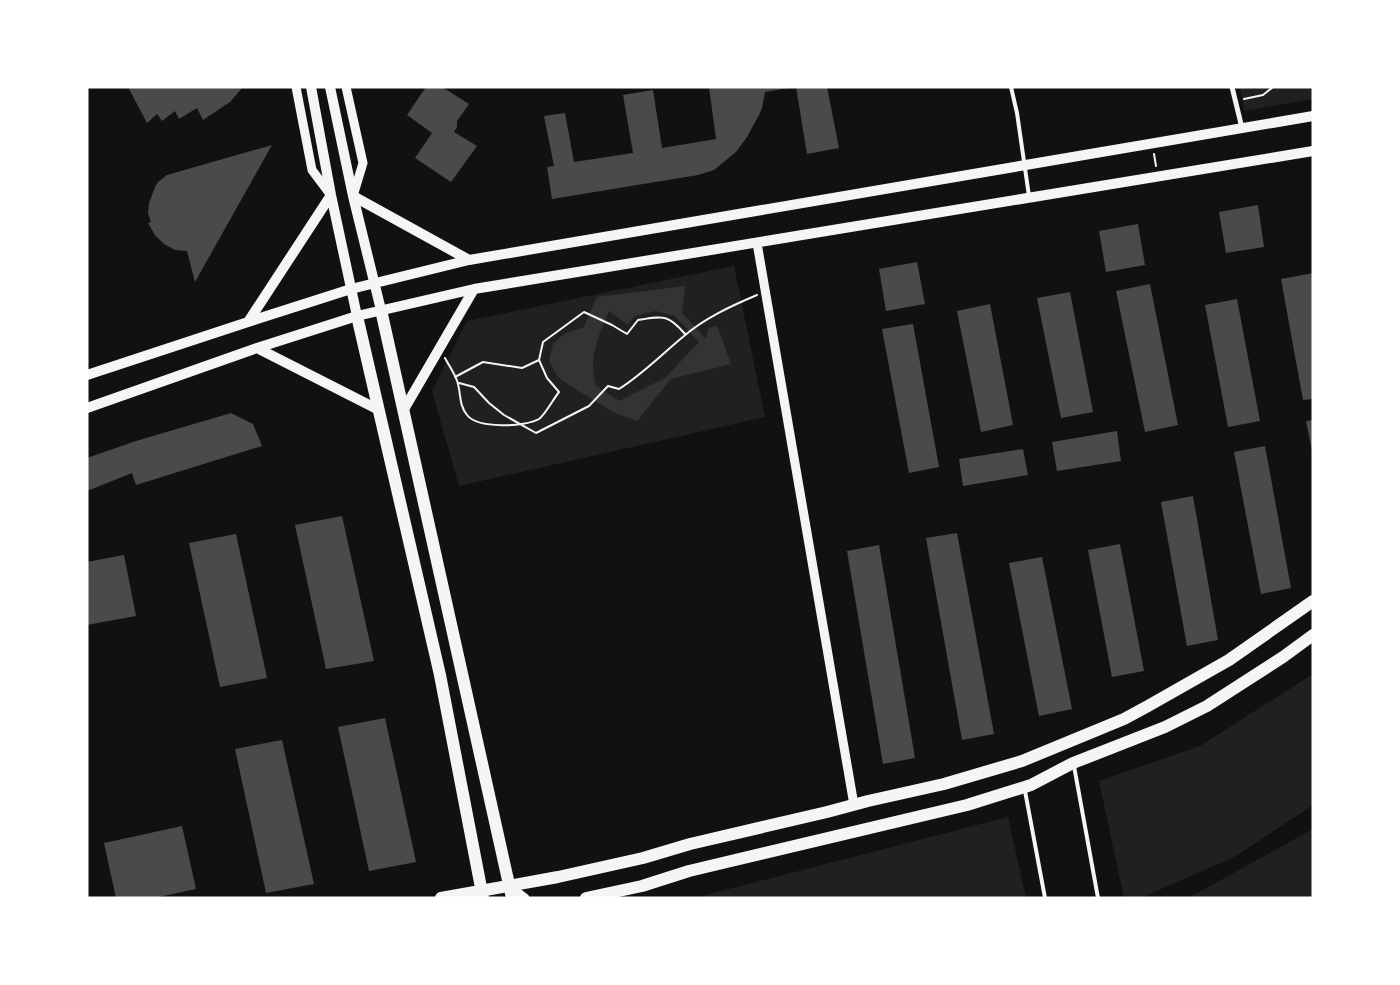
<svg xmlns="http://www.w3.org/2000/svg" width="1400" height="985" font-family="Georgia,serif">
	<rect width="100%" height="100%" fill="#111"/>
	<path fill="#202020" d="M1240 87H1313V99L1244 111Z
		M734 266 765 417 459 486 432 391 467 321Z
		M1313 674V805L1236 856 1141 898H1124L1099 781 1200 746Z
		M1008 817 1026 898H694Z
		M1313 829V898H1188Z"/>
	<path fill="#333" fill-rule="evenodd" d="M685 286 682 313 706 339 708 328 717 326 731 364 671 379 637 421 613 412 569 385 557 376 549 360 553 344 564 334 584 327 597 297ZM609 311 628 325 634 316 656 311 675 316 699 342 665 378 619 401 596 386C588 357 598 337 609 311Z"/>
	<path fill="#4a4a4a" d="M128 87H243L230 102 203 120 197 108 179 119 175 111 162 121 157 114 147 123Z
		M426 87H442L469 104 457 121V127L454 132 477 146 451 182 415 158 432 133 407 115Z
		M709 87H789V88L765 92 762 108 759 115 747 137 736 152 714 170 698 175 552 199 547 167 554 166 544 116 565 113 574 162 633 153 623 95 653 90 662 148 716 139Z
		M796 87H827L839 148 807 154Z
		M272 145 195 282 187 251 175 250 164 244 155 235 148 223 151 222 148 213 149 203 155 187 158 182 167 175Z
		M1258 205 1264 247 1226 253 1219 212Z
		M1138 224 1145 265 1106 272 1099 231Z
		M917 262 925 304 886 311 879 269Z
		M1313 273V399L1303 400 1281 279Z
		M1150 284 1178 425 1145 432 1116 291Z
		M1070 292 1093 412 1061 418 1037 298Z
		M1237 299 1260 421 1228 427 1205 305Z
		M990 304 1013 425 981 432 957 311Z
		M913 324 939 467 909 473 882 329Z
		M231 413 253 424 262 446 136 485 132 473 87 491V458L136 441Z
		M1313 420V450L1312 451 1306 421Z
		M1117 431 1121 461 1057 471 1052 442Z
		M1265 446 1291 588 1261 594 1234 452Z
		M1023 449 1028 475 963 486 959 459Z
		M1193 496 1218 640 1187 646 1161 502Z
		M342 516 374 661 326 669 295 525Z
		M957 533 994 734 962 740 926 538Z
		M236 534 267 678 220 687 189 543Z
		M1120 544 1144 671 1112 677 1088 550Z
		M879 545 915 758 883 764 847 551Z
		M124 555 136 616 87 625V562Z
		M1042 557 1072 709 1039 716 1009 563Z
		M385 718 416 862 369 871 338 727Z
		M282 740 314 884 266 893 235 749Z
		M182 826 196 889 154 898H116L104 843Z"/>
	<g fill="none" stroke-linecap="round" stroke-linejoin="round">
		<path stroke="#f5f5f5" stroke-width="2" d="M1244 99 1263 95 1273 87
			M1154 154 1156 166
			M445 358C449 366 456 375 458 384 461 395 459 405 467 415 478 429 525 427 539 419 545 415 554 398 559 392L547 378 539 360 543 342 584 312 612 325 627 334 638 320C663 316 668 314 685 334
			M455 377 483 362 522 368 539 360
			M459 383 474 387 489 403 504 415 536 433 589 406 608 386 619 389C643 374 662 354 684 336 705 318 731 306 757 295"/>
		<path stroke="#f5f5f5" stroke-width="4" d="M1011 87 1017 113 1029 196
			M1074 766 1098 898
			M1025 791 1045 898"/>
		<path stroke="#f5f5f5" stroke-width="5" d="M1232 87 1242 128"/>
		<path stroke="#f5f5f5" stroke-width="9" d="M296 87 312 170 330 194
			M346 87 363 163 353 196
			M757 243 854 805
			M509 886 525 898"/>
		<path stroke="#f5f5f5" stroke-width="10" d="M311 87 331 195 357 316
			M330 87 353 196 381 310
			M353 196 469 260
			M248 322 331 195
			M257 348 379 410
			M87 375 248 322 351 289 469 260 1313 116
			M87 408 257 348 357 316 474 289 1313 151
			M403 411 474 289"/>
		<path stroke="#f5f5f5" stroke-width="12" d="M381 310 512 898
			M357 316 440 675 483 898
			M441 898 558 877 643 858 690 844 827 812 868 801 944 784 1022 761 1124 719 1148 706 1229 660 1313 601
			M586 898 642 886 689 871 967 805 1031 785 1073 763 1165 727 1207 706 1283 657 1313 635"/>
	</g>
	<rect width="1400" height="985" fill="none" stroke="#ffffff" stroke-width="177"/>
</svg>
